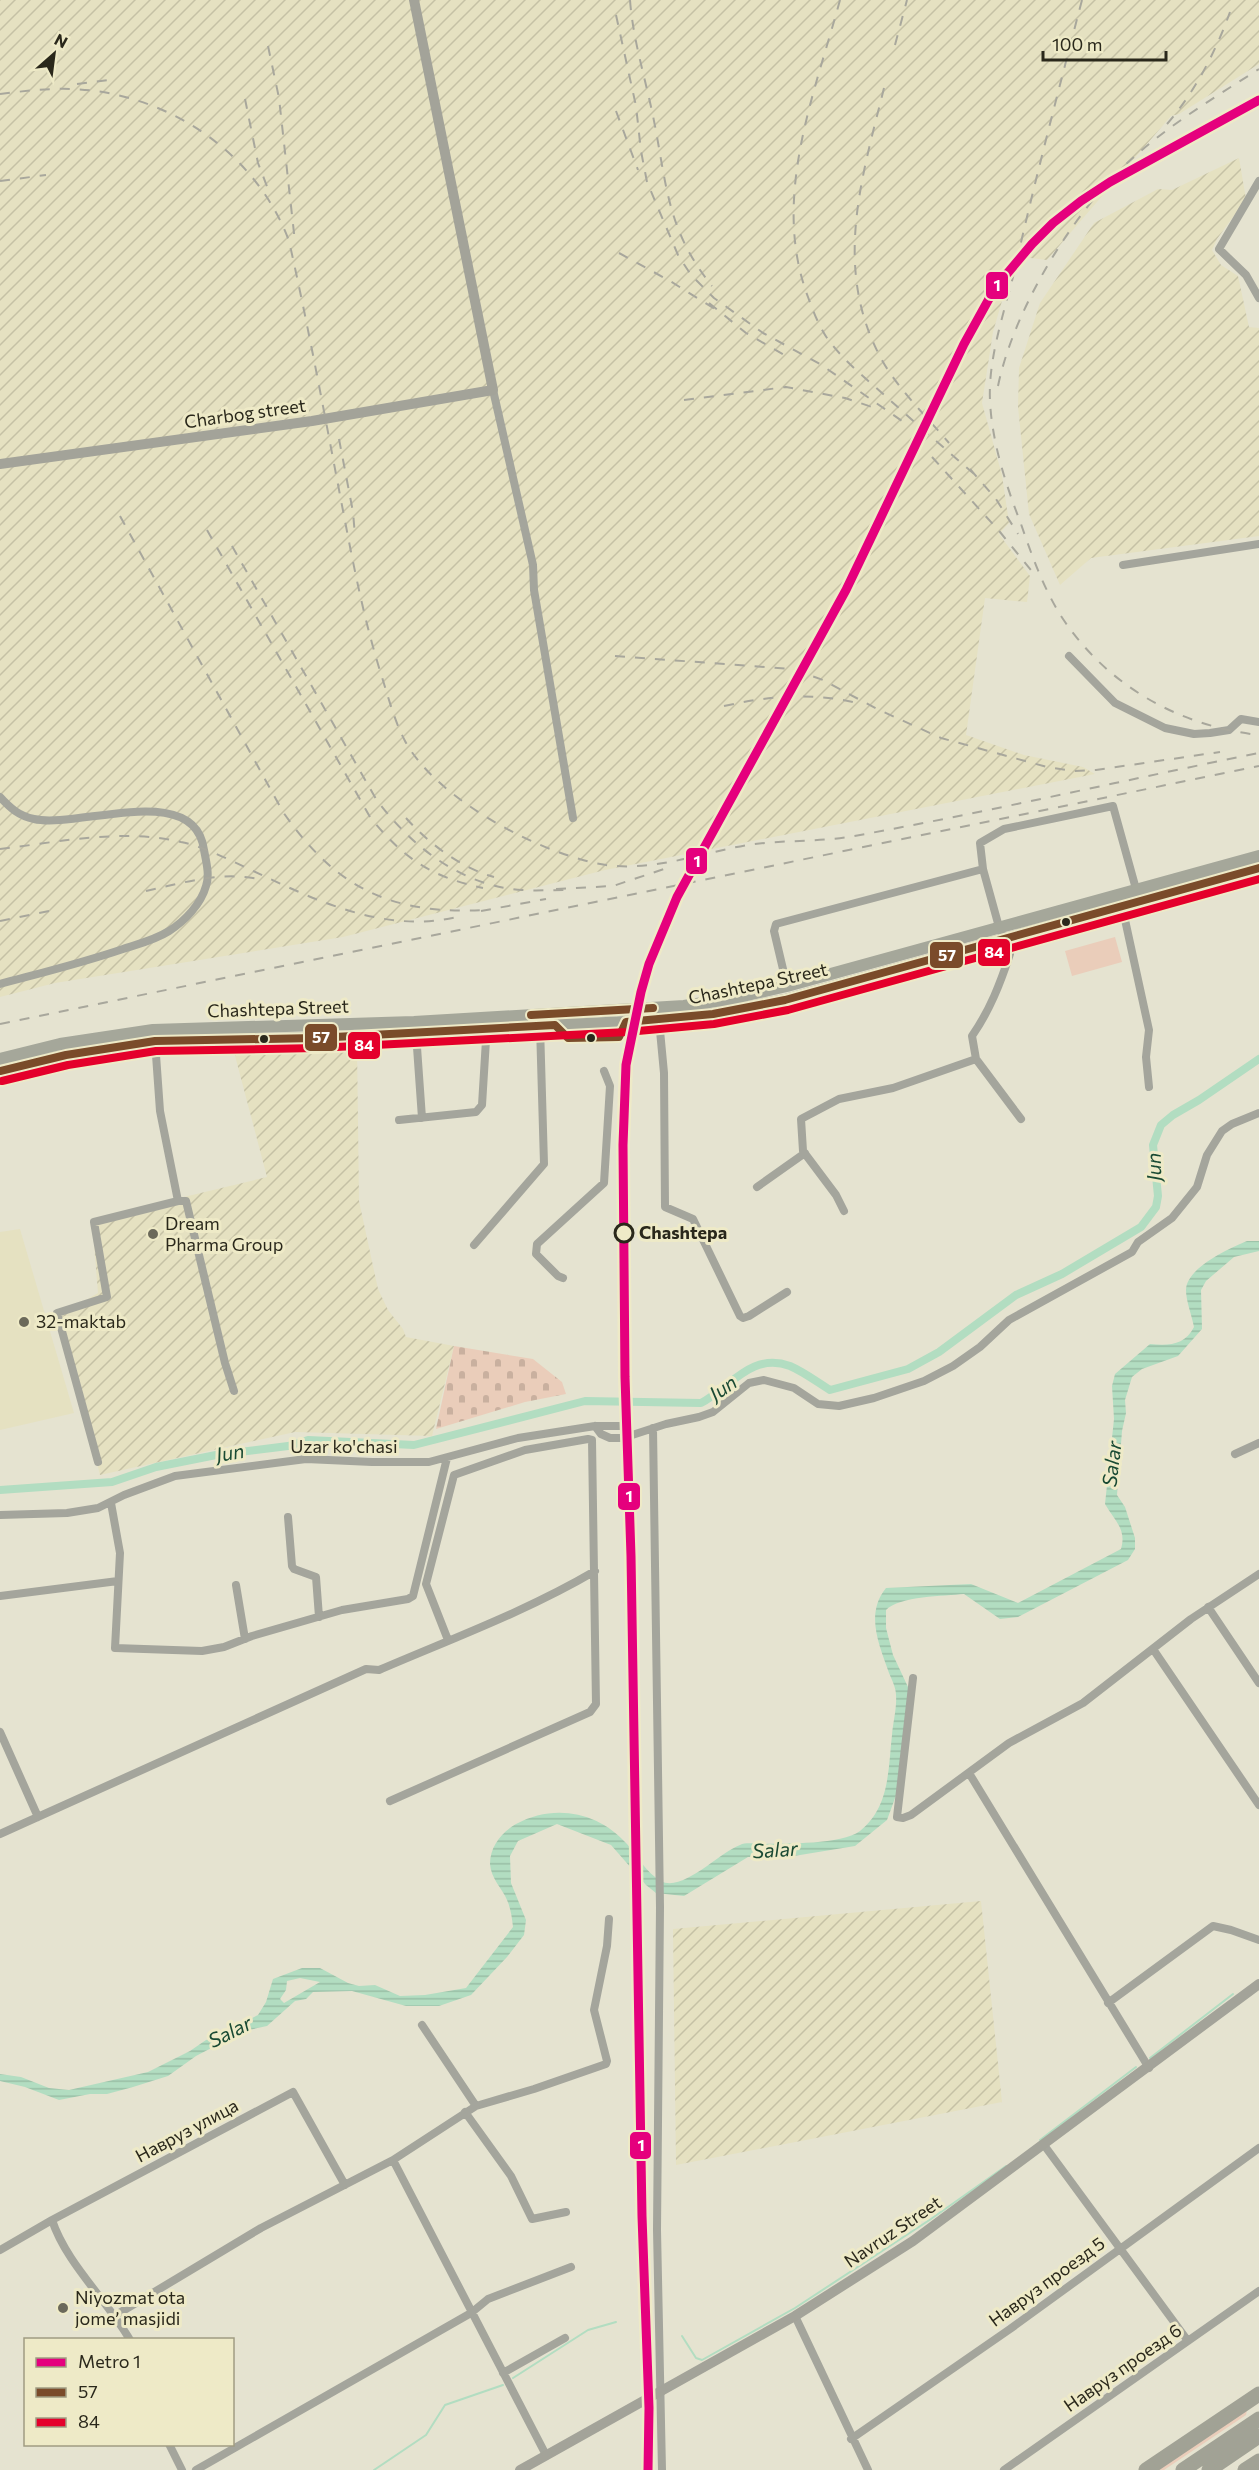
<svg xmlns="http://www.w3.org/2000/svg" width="1259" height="2470" font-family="Commissioner,sans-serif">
	<defs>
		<pattern id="industrial-furrows" width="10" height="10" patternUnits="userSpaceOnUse" patternTransform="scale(1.5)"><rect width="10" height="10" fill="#e5e1c1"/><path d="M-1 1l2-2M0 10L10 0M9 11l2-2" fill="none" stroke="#c5c1a5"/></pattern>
		<pattern id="cemetery-stones" width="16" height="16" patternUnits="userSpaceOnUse" patternTransform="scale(1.5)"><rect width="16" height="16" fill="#eacdba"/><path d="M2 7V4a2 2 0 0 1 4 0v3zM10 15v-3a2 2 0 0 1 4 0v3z" fill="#c9b09f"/></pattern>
		<pattern id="water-rules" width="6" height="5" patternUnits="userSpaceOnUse" patternTransform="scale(1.5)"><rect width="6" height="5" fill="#b2ddc1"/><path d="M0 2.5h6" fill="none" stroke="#99bea5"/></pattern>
	</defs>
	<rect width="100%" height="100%" fill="#e5e3d0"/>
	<path fill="#e5e1c1" d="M20 1229 74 1413 0 1430V1232Z"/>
	<path fill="url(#industrial-furrows)" d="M0 0H1259V64L1179 114 1171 116 1047 260 1015 256 993 332 982 403 1002 475 1009 523 999 534 1030 576 1027 602 985 598 966 735 1024 755 1083 767 1095 774 605 870 343 937 55 983 0 997Z
		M1239 158 1246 199 1217 239 1212 250 1221 265 1238 276 1249 327 1259 328V536L1091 558 1060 585 1029 514 1018 407 1019 368 1040 303 1094 223 1158 189 1172 190Z
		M357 1045 359 1201 378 1289 388 1310 403 1329 406 1337 454 1346 432 1436 295 1432 100 1475 60 1315 98 1293 92 1219 267 1177 234 1052Z
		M981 1901 1002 2102 676 2165 673 1929Z"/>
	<path fill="#eacdba" d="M1115 937 1122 962 1072 976 1065 951Z
		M1247 2410 1246 2415 1164 2470H1154Z"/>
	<path fill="url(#cemetery-stones)" d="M454 1346 533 1359 562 1382 566 1394 525 1402 436 1429Z"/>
	<path fill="url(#water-rules)" fill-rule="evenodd" d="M1247 1241H1259V1251L1234 1257 1206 1281 1201 1290 1202 1329 1178 1356 1142 1369 1132 1377 1125 1400 1126 1413 1122 1431 1117 1495 1125 1507 1135 1538V1549L1128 1560 1018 1617 1000 1619 964 1594C945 1596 899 1596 886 1610V1628L893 1655 908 1687 909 1708 898 1790 887 1820 855 1846 794 1856 748 1857 684 1896 656 1893 646 1885 611 1845 557 1824 518 1841 510 1856 511 1883 526 1920 524 1935 507 1957 471 1995 439 2006H406L352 1991 313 1992 306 1999 295 2001 267 2026 244 2031 196 2056 168 2076 133 2087 107 2094H90L59 2100 25 2087 0 2081V2074L21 2077 49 2088 69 2090 148 2072 190 2051 206 2040 214 2038 258 2015 266 2002 273 1979 302 1968H320L348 1983 359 1986 375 1985 400 1996 425 1995 466 1988 513 1927C512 1918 511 1909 507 1900 502 1888 491 1879 490 1864 490 1846 502 1832 516 1824 554 1803 599 1812 627 1844 638 1856 646 1873 661 1881 682 1893 720 1852 740 1845 746 1842 756 1844 763 1844 787 1843 841 1845 860 1831 890 1807 888 1770 892 1735 893 1722 897 1708 896 1695 896 1688 892 1680 889 1673 879 1644 865 1614 886 1588L971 1584 1018 1603 1121 1549C1127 1529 1114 1520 1105 1504L1114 1419 1112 1386 1115 1374 1150 1344C1169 1346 1185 1345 1194 1327 1192 1316 1186 1301 1186 1290 1186 1268 1230 1248 1247 1241ZM300 1978 320 1982 284 2003 280 1999 286 1990 287 1981Z"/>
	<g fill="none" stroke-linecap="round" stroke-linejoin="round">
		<path stroke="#b2ddc1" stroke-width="2" d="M1150 2058 1233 1994
			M1040 2140 1136 2067
			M682 2336 696 2358 702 2360 795 2308 931 2219 1006 2166
			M513 2378 588 2330 616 2322
			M374 2470 426 2435 445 2405 503 2385"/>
		<path stroke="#b2ddc1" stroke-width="8" d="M0 1490 112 1482 156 1467 216 1455 288 1446 308 1440 414 1445 585 1401 701 1403C731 1387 751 1352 790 1366 804 1372 817 1382 830 1390L908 1369 939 1352 1016 1295 1062 1274 1141 1227 1156 1207 1158 1196 1153 1145 1161 1125 1173 1115 1199 1100 1259 1059"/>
		<path stroke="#a4a59c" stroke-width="8" d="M1259 181 1219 249 1246 275 1259 298
			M493 390 533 565 534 590 573 818
			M1123 565 1259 544
			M1069 656 1115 703 1165 728 1194 734 1210 733 1229 730 1241 719 1259 722
			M0 797C10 808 19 816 34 819 78 829 195 780 204 850 206 861 210 875 206 886 201 904 185 921 169 931 155 940 138 944 123 949 82 963 41 973 0 984
			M1122 906 1149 1030 1146 1057 1149 1087
			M787 986 774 931 776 924 983 869
			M659 1020 664 1073 665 1207 693 1219 740 1316 743 1318 749 1316 787 1292
			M416 1033 422 1118
			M155 1041 160 1111 178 1201H186L225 1363 234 1391
			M1021 1119 976 1059 972 1036C990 1010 1000 984 1010 954L999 927 983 869 980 843 1004 829 1113 806 1136 889
			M399 1120 476 1112 482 1105 486 1040 484 1029
			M757 1187 805 1153
			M844 1211 836 1195 803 1151 801 1119 839 1099 893 1088 976 1059
			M474 1245 544 1164 540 1026
			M563 1278 558 1276 536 1254 537 1244 604 1183 610 1086 604 1071
			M595 1426 601 1434 610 1438H623L666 1424 699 1417 713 1412 749 1383 764 1380 794 1388 818 1404 839 1406 874 1398 924 1381 953 1366 980 1347 1009 1320 1132 1252 1138 1242 1172 1218 1197 1187 1207 1155 1222 1131 1232 1124 1259 1113
			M653 1428 660 1907 657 2230 662 2470
			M1235 1454 1259 1443
			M98 1462 57 1313 107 1297 94 1222 178 1201
			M111 1503 120 1553 115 1648 202 1651 224 1647 252 1636 342 1610 408 1599 413 1596 447 1458
			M0 1515 67 1513 98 1508 124 1495 175 1476 306 1459 372 1462H429L518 1438 595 1426H620
			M288 1517 292 1566 294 1569 316 1577 319 1617
			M236 1585 245 1639
			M0 1596 118 1581
			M1208 1607 1259 1683
			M1153 1649 1259 1805
			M913 1678 897 1817 903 1818 911 1815 1009 1743 1083 1703 1191 1619 1259 1574
			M0 1732 38 1817
			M969 1773 1149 2068
			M390 1801 590 1712 596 1704 592 1440 588 1439 525 1450 454 1475 426 1584 448 1640
			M0 1834 366 1669 379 1670C451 1639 527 1611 595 1571
			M1108 2003 1213 1926 1231 1930 1259 1940
			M422 2025 476 2106
			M465 2112 511 2176 532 2219 566 2212
			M1044 2145 1188 2341
			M393 2160 546 2455
			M52 2220C66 2263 107 2300 130 2340
			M0 2250 52 2220 293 2092 345 2185
			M116 2315 261 2228 393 2160 476 2106 534 2089 606 2064 607 2061 594 2010 607 1946 609 1919
			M795 2316 868 2470
			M503 2373 565 2338
			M851 2439 1010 2329 1259 2148
			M169 2444 182 2470
			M196 2470 471 2313 488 2299 571 2267
			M1004 2470 1259 2291"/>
		<path stroke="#a3a399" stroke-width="10" d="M0 464 312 421 493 390 414 0
			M520 2470 795 2316 913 2241 1259 1984"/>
		<path stroke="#a5a79a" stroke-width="12" d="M0 1059 60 1044 153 1030 414 1022 684 1006 734 998 787 986 1259 856
			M0 1071 66 1055 155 1041 316 1038 626 1022 713 1014 785 1000 1259 868"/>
		<path stroke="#a1a295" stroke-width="15" d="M1146 2470 1259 2394
			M1183 2470 1259 2419
			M1209 2470 1259 2436
			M1245 2470 1259 2461"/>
		<path stroke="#a8a79c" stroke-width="2" stroke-dasharray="10 10" stroke-linecap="butt" d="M630 0C633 40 645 77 653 116 667 184 666 229 712 286
			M840 0C814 96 771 199 808 297 813 311 819 326 827 338 842 359 863 376 882 393 912 420 943 447 974 474
			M1082 0C1058 92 1034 184 1013 277 1003 316 988 360 990 401 992 443 1006 485 1021 524 1032 556 1044 590 1063 619 1108 686 1179 726 1259 735
			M616 15 636 106 641 151 647 182 678 255 691 275 714 298 763 333 820 364 905 423
			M895 45 907 0
			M268 46 279 98 295 242
			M77 84 116 79
			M884 88C861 181 832 271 883 362 900 391 927 417 949 443
			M0 94C24 91 49 88 73 89 167 93 256 152 289 241 310 334 327 428 345 521 355 573 365 623 381 674 388 696 394 720 405 741 437 800 542 855 606 865 656 872 706 851 754 844 787 840 821 842 854 836 989 812 1124 780 1259 753
			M245 99 258 163 268 189
			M616 111 638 170
			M1167 124C1195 92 1216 51 1230 12
			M0 181 46 175
			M619 253 670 281 715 309
			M709 303 746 333 788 357
			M998 386C1013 314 1064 228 1115 175 1157 132 1209 101 1259 69
			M684 400 786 387 845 398 872 407
			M339 439 353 512 355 536
			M932 457 1000 532 1035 575
			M970 469 996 499 1018 534
			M120 516 283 812C338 891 394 915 488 910
			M207 530 370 817C403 858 431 877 483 888
			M232 546 376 799C411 846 461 886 522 890 536 891 550 890 564 890
			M615 656 792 669 823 680 877 709 941 738 1047 767 1073 771 1096 770 1220 752
			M724 706C769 696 812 692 857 703
			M406 818C428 843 461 868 494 877
			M0 849C59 842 123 828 181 842 205 847 227 859 249 869 315 900 383 934 457 917
			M556 889 613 886 670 867
			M146 891C183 883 220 871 258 879
			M481 911 546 899
			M0 921 54 910
			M0 1024 1259 766"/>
		<defs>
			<path id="bus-1" d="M531 1015 653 1008
				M0 1071 66 1055 155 1041 316 1038 555 1025 568 1038 619 1037 626 1022 713 1014 785 1000 1259 868"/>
			<path id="bus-2" d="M2 1081 68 1065 156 1051 317 1048 627 1032 714 1024 788 1010 1259 879"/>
		</defs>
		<use href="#bus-1" stroke="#eeeac7" stroke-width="12"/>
		<use href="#bus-2" stroke="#eeeac7" stroke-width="12"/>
		<use href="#bus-1" stroke="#7a4b2a" stroke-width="8"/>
		<use href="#bus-2" stroke="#e4002b" stroke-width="8"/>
		<defs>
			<path id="metro-1" d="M648 2470 649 2408 642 2216 631 1556 625 1377 623 1145 626 1065 641 992 649 964 677 897 846 590 964 344 995 288 1032 244 1053 223 1081 201 1110 182 1259 100"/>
		</defs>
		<use href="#metro-1" stroke="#eeeac7" stroke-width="14"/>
		<use href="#metro-1" stroke="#e5007d" stroke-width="9"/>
	</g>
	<g fill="#2a281b" stroke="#eeeac7" stroke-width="2">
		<circle cx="1066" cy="922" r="5"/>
		<circle cx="591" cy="1038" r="5"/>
		<circle cx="264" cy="1039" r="5"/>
	</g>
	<circle fill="#eeeac7" stroke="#2a281b" stroke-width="3" cx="624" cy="1233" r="9"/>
	<g fill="#6b695a" stroke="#eeeac7" stroke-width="2">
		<circle cx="153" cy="1234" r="6"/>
		<circle cx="24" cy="1322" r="6"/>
		<circle cx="63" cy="2308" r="6"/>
	</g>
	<g text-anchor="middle" stroke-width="6" stroke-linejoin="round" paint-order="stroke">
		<g font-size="18" fill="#2a281b" stroke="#eeeac7">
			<text transform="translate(245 414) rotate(-8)" y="6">Charbog street</text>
			<text transform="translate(758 984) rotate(-12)" y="6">Chashtepa Street</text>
			<text transform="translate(278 1009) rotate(-2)" y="6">Chashtepa Street</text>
			<text x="344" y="1453">Uzar ko'chasi</text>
			<text transform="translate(187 2131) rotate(-28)" y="6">Навруз улица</text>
			<text transform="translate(893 2232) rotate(-34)" y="6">Navruz Street</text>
			<text transform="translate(1047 2282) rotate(-36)" y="6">Навруз проезд 5</text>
			<text transform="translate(1123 2368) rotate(-35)" y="6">Навруз проезд 6</text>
		</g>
		<g font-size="18" fill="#2a281b" stroke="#eeeac7" text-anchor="start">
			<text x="165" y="1230">Dream<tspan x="165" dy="21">Pharma Group</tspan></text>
			<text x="36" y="1328">32-maktab</text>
			<text x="75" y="2304">Niyozmat ota<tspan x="75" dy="21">jome’ masjidi</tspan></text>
		</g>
		<g font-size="18" font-weight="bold" fill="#2a281b" stroke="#eeeac7" text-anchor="start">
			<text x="639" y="1239">Chashtepa</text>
		</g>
		<g font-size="20" font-style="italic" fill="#194a33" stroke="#eeeac7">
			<text transform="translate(1154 1167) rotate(-92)" y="7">Jun</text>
			<text transform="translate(723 1388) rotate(-35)" y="7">Jun</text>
			<text transform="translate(230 1453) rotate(-10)" y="7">Jun</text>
			<text transform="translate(1112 1464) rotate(-83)" y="7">Salar</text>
			<text transform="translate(775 1850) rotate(-4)" y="7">Salar</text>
			<text transform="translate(230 2032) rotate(-27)" y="7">Salar</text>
		</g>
	</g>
	<g stroke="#eeeac7" stroke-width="2">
		<rect x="985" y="271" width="24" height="29" rx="6" fill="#e5007d"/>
		<rect x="685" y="847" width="23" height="28" rx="6" fill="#e5007d"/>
		<rect x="977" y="938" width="34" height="29" rx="6" fill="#e4002b"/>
		<rect x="929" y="941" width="35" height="28" rx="6" fill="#7a4b2a"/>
		<rect x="304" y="1023" width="34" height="29" rx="6" fill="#7a4b2a"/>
		<rect x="347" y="1031" width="34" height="29" rx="6" fill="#e4002b"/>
		<rect x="617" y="1482" width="24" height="29" rx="6" fill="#e5007d"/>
		<rect x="629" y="2131" width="23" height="29" rx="6" fill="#e5007d"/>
	</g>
	<g font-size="16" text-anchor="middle" font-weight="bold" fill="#fff">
		<text x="997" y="291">1</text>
		<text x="697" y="867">1</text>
		<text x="994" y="958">84</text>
		<text x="947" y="961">57</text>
		<text x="321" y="1043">57</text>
		<text x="364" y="1051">84</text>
		<text x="629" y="1502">1</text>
		<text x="641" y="2151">1</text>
	</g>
	<rect x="24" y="2338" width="210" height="108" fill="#eeeac7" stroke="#a09c82" stroke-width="1.5"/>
	<rect x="36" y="2358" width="30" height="9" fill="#e5007d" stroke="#a09c82" stroke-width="1.5"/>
	<text x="78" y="2368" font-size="18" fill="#2a281b">Metro 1</text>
	<rect x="36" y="2388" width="30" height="9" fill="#7a4b2a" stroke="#a09c82" stroke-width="1.5"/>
	<text x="78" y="2398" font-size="18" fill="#2a281b">57</text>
	<rect x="36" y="2418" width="30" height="9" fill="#e4002b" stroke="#a09c82" stroke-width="1.5"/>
	<text x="78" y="2428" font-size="18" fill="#2a281b">84</text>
	<g transform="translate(54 54) rotate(28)" stroke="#eeeac7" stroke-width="4.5" paint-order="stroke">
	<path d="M0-4.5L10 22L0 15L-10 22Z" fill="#2a281b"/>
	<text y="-9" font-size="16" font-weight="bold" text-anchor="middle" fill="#2a281b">N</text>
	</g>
	<path d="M1043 51v9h123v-9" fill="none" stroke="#2a281b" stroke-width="3"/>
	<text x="1052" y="51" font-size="18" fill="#2a281b" stroke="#eeeac7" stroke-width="4.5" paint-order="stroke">100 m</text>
</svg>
